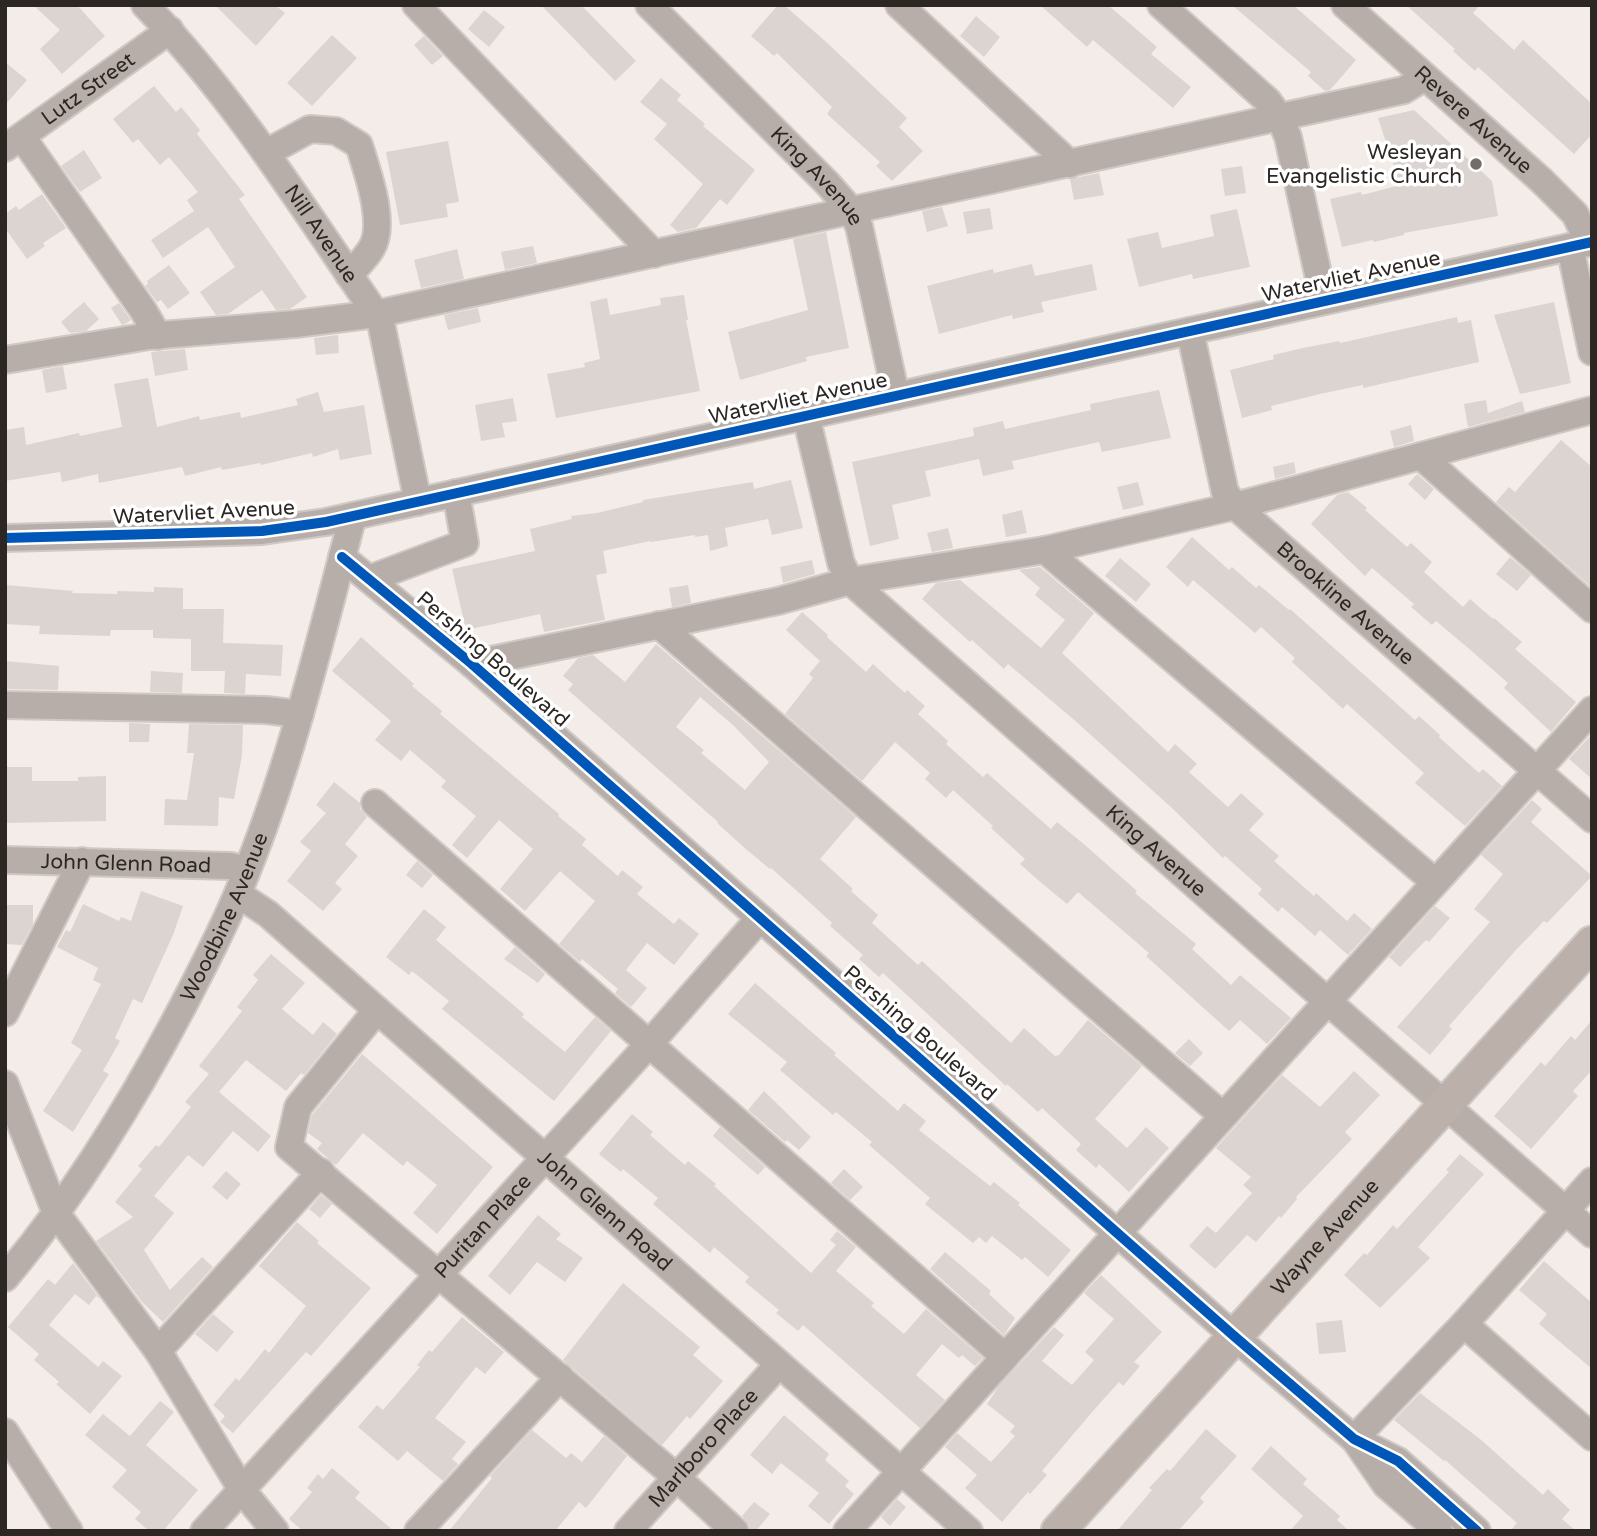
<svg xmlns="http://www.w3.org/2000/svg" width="1597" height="1536" font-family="'Varela Round',sans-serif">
	<rect width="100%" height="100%" fill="#f4ece8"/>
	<path fill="#dbd4d0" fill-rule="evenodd" d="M33 5H77L105 36 62 74 40 49 60 30Z
		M215 5H275L285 13 256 46Z
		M541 5H581L636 61 615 81Z
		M778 5H784L824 40 907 118 899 127 923 151 892 181 876 166 880 162 827 114 832 107 777 53 774 56 751 36Z
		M1040 5H1108L1157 47 1151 54 1191 87 1173 108 1093 40 1087 47Z
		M1232 5H1293L1356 60 1330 90 1325 91 1308 76 1311 72Z
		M1406 5H1480L1473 13 1514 50 1523 40 1592 104V134L1574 154 1478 67 1475 71 1453 51 1455 49Z
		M484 10 505 27 489 47 468 29Z
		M976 16 1000 37 984 57 960 36Z
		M332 35 357 58 312 106 287 83Z
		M424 36 443 56 432 65 414 45Z
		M5 62 27 80 5 105Z
		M661 78 681 95 677 100 705 124 703 126 755 170 727 205 720 199 696 228 678 232 670 225 703 184 654 139 667 124 640 102Z
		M154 86 176 112 181 107 200 130 197 134 245 195 239 199 307 297 290 309 276 310 262 290 228 314 216 315 200 292 235 267 208 227 163 258 151 240 194 211 187 200 198 192 169 157 160 165 138 139 133 143 113 119Z
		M1414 110 1492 181 1498 216 1404 233V235L1374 242 1373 240 1342 247 1330 199 1361 192 1362 195 1400 185 1378 118Z
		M448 141 459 202 446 204 448 217 400 225 386 152Z
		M84 150 102 178 80 192 61 166Z
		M1242 166 1246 193 1225 196 1221 169Z
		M1099 173 1104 195 1074 200 1070 179Z
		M42 194 66 228 43 243 45 246 27 259 5 228V214L16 206 19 210Z
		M942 207 948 226 927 232 922 211Z
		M990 208 993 229 967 234 963 212Z
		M1237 209 1250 267 1193 279 1192 274 1139 287 1127 239 1158 232 1162 248 1214 236 1210 215Z
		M826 232 849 348 806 357 807 361 740 380 728 332 808 310 793 239Z
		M533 246 537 263 505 270 501 252Z
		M457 249 464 279 421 288 414 260Z
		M1032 264 1035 276 1092 264 1097 290 1041 302 1044 312 1013 319 1012 315 939 334 927 286 993 269 994 273Z
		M169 265 190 293 168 309 161 300 157 302 145 286 148 284 147 281Z
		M684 295 688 320H686L700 391 556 418 547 374 585 367 584 363 600 359 590 302 607 298 610 315 661 305 660 298Z
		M84 302 99 319 86 331 70 333 61 322Z
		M1554 302 1571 383 1520 394 1494 315Z
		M119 303 131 320 125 324 122 325 111 308Z
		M478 308 481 322 448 330 444 315Z
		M1457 317 1458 323 1471 320 1479 362 1363 388V385L1320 394 1271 406 1272 410 1242 418 1230 370 1274 359 1273 355 1303 348 1339 341 1340 343Z
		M338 335 339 353 316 355 314 338Z
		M185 349 188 370 155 376 151 352Z
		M63 366 67 389 46 393 42 370Z
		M148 378 157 427 199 416 200 420 240 412 241 418 298 405 296 399 318 392 324 412 364 405 372 454 340 460 338 449 313 457 312 453 261 465 260 463 222 470 221 467 185 476 182 467 99 483 98 474 62 482 60 472 5 481V430L24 427 26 445 79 433 80 436 122 427 114 384Z
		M1159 390 1171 438 1102 452 1099 442 1012 461 1014 469 983 476 979 459 925 471 931 496 892 505 899 539 870 546 852 462 974 436 973 428 1003 421 1005 429 1091 410 1090 404Z
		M513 398 517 421 502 423 505 437 481 441 475 405Z
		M1486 400 1488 413 1522 401 1525 412 1468 427 1464 404Z
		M1411 425 1414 441 1394 447 1390 431Z
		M1561 440 1592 467V588L1496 502 1509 487 1515 492Z
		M1294 462 1296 473 1275 479 1273 467Z
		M1417 474 1434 489 1425 500 1408 484Z
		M791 480 803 528 772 535 768 519 725 528 728 546 710 551 708 535 695 537V535L651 542 650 541 603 551 607 573 596 575 605 620 544 632 540 614 466 630 452 569 535 551 530 529 572 519 571 516 597 513 643 502V500L753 482 754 489Z
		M1138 482 1144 505 1123 510 1117 487Z
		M1348 492 1367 508 1365 510 1407 547 1411 543 1432 562 1424 572 1463 607 1470 599 1493 619 1494 618 1522 642 1515 649 1576 702 1551 732 1504 688 1508 683 1467 647 1436 621 1432 625 1411 607 1414 604 1372 568 1365 576 1311 524 1337 495Z
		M1022 510 1027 533 1006 537 1002 515Z
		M948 528 953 548 932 552 927 533Z
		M1192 537 1229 570 1232 567 1256 588 1259 585 1289 610 1290 609 1415 720 1419 716 1440 735 1439 737 1479 773 1483 769 1502 786 1465 826 1415 783 1424 773 1347 704 1343 709 1292 662 1295 658 1261 627 1255 633 1193 580 1188 587 1166 567Z
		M1510 557 1531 575 1517 591 1496 574Z
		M1120 558 1151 584 1136 602 1105 576Z
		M812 560 815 574 783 583 780 567Z
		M1040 567 1094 613 1062 653 1168 752 1175 744 1197 764 1189 772 1228 807 1241 793 1264 814 1249 830 1279 856 1274 861 1314 896 1316 893 1347 921 1354 913 1372 929 1348 955 1320 930 1315 936 1282 907 1278 912 1258 894 1262 889 1225 856 1223 858 1173 809 1072 718 1008 664 1004 669 972 640 970 642 922 599 936 583 960 580 1041 648 1065 620 1035 595 1040 588 1019 570Z
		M6 585 73 591 72 593 117 594V591L154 592V587L183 588V609H224L223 643 283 645 281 676 246 674 245 694 224 693 225 671H191V639L153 638V630H111L110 636 39 634 40 626 5 624Z
		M688 585 691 603 672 607 669 588Z
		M802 612 828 635 827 637 866 672 873 664 905 693 907 690 925 706 918 714 948 741 946 744 983 777 987 773 1051 829 1057 822 1086 846 1137 891 1135 893 1196 944 1192 949 1231 985 1240 975 1291 1018 1267 1044 1240 1020 1229 1031 1146 956 1149 953 1078 892 1067 904 1038 880 1020 864 1025 859 991 828 993 826 953 790 946 798 925 779 930 773 895 742 862 781 785 714 813 678 809 674 820 661 786 630Z
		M361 637 414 684 412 686 442 711 440 714 559 814 558 816 586 839 582 845 618 876 622 870 643 887 637 894 674 924 679 918 699 934 674 965 647 943 626 970 647 988 633 1005 631 1007 615 993 618 989 582 959 580 962 559 944 595 901 560 871 525 911 500 889 533 849 499 820 467 858 452 845 476 816 441 787 446 781 410 750 401 761 375 740 391 721 332 671Z
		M656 644 856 817 820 859 853 889 851 891 878 915 872 923 918 965 922 961 1011 1043 1024 1028 1055 1056 1059 1055 1088 1020 1142 1066 1095 1119 1127 1148 1146 1127 1169 1148 1129 1192 1099 1164 1096 1168 1076 1150 1081 1144 1042 1108 1038 1112 1007 1084 1006 1086 883 973 879 977 859 959 863 955 830 926 832 923 806 899 771 868 770 869 747 850 717 823 718 822 568 690 573 684 563 676 578 658 593 655 625 682ZM700 697 733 725 769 762 745 790 701 753 704 750 676 727Z
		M5 661 59 666 58 690 5 689Z
		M151 671 183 673 182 693 150 692Z
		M129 723 150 724 149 742H129Z
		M189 724 243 725 242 755 234 799 219 797 218 826 164 825 165 799 187 800 194 753H187Z
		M1592 734V779L1569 759Z
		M5 767H32V781H78V777L106 776V821L5 823Z
		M334 782 360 803V809L367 817 345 844 358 856 335 883 342 889 323 911 287 881 311 851 300 842 326 813 316 805Z
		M1532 800 1542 809 1531 822 1592 876 1547 923 1544 921 1515 951 1449 1026 1452 1029 1430 1055 1397 1027 1490 922 1474 909 1503 874 1481 855Z
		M417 861 433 875 422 888 406 875Z
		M141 891 183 906 173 935 142 1003 133 999 115 1038 120 1041 103 1071 109 1074 73 1132 43 1111 82 1050 71 1043 101 984 93 980 98 968 57 947 66 930 70 932 83 904 119 921 121 917 131 921Z
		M7 905H33V924L22 945 5 944Z
		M1435 906 1450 918 1429 942 1426 940 1400 967 1389 957Z
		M424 909 446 927 436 940 524 1014 522 1017 565 1052 595 1017 611 1031 554 1101 442 1009 449 1001 412 971 409 975 386 957Z
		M515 947 545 974 538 983 504 959Z
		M271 954 305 983 282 1009 313 1035 323 1022 337 1034 304 1075 301 1073 286 1091 246 1060 219 1092 271 1136 258 1152 233 1131 203 1167 188 1155 154 1196 174 1213 144 1250 170 1290 202 1257 213 1267 163 1322 142 1302 96 1241 133 1217 115 1202 142 1169 138 1166 156 1145 159 1147 191 1107 185 1102 209 1074 199 1066 242 1011 237 1007 258 980 253 975Z
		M755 983 836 1053 834 1055 898 1111 904 1103 926 1121 919 1130 990 1186 994 1182 1020 1203 1018 1205 1071 1250 1048 1277 1025 1257 1022 1260 992 1236 986 1243 979 1237 973 1243 925 1204 930 1198 869 1145 872 1142 836 1112 833 1115 780 1070 787 1062 728 1014Z
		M1592 1020V1070L1573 1091 1578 1096 1531 1149 1494 1116 1541 1062 1545 1066 1571 1036 1575 1040Z
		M1189 1039 1203 1053 1190 1066 1175 1053Z
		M362 1054 493 1167 437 1234 413 1213 437 1185 407 1161 403 1166 363 1133 336 1165 317 1149 322 1143 308 1133 312 1115Z
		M1354 1071 1380 1095 1345 1132 1352 1139 1296 1197 1297 1199 1281 1218 1279 1216 1256 1242 1247 1235 1215 1269 1189 1246 1207 1226 1216 1233 1252 1193 1243 1185 1251 1177 1216 1148 1282 1075 1320 1107Z
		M764 1091 811 1137 799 1150 787 1140 785 1142 748 1110Z
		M632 1114 653 1132 650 1135 685 1165 688 1161 716 1184 714 1186 811 1273 836 1245 830 1240 837 1231 856 1247 836 1271 874 1303 871 1306 904 1334 926 1309 983 1358 975 1366 962 1355 959 1358 942 1344 916 1375 945 1400 920 1428 803 1325 798 1331 776 1313 779 1310 745 1282 749 1277 714 1247 710 1253 653 1204 658 1198 623 1169 621 1172 599 1154Z
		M720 1127 765 1167 758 1175 713 1136Z
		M1460 1154 1484 1174 1418 1247 1430 1258 1380 1308 1344 1275 1364 1253 1367 1255 1393 1225 1397 1229 1449 1172 1446 1170Z
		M844 1169 863 1187 850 1200 831 1183Z
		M226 1171 241 1184 227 1200 212 1187Z
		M321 1195 332 1204 320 1218 309 1209Z
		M538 1215 561 1234 556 1239 583 1258 565 1282 537 1262 510 1295 488 1276Z
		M297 1222 319 1241 317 1243 371 1288 311 1356 306 1352 233 1433 220 1422 225 1416 213 1405 236 1378 239 1381 265 1349 269 1353 306 1306 259 1266Z
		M945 1252 991 1291 989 1294 1015 1318 1004 1335 930 1269Z
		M1544 1261 1592 1303V1369L1539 1324 1547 1314 1519 1290Z
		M73 1263 100 1299 96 1296 89 1305 75 1294 49 1325 98 1367 103 1361 122 1376 90 1414 56 1384 59 1382 34 1360 39 1354 8 1327 48 1279 55 1285Z
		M1101 1275 1162 1332 1134 1362 1140 1366 1123 1386 1119 1382 1093 1411 1042 1471 1047 1475 1030 1494 1028 1492 1002 1522 965 1488 977 1475 945 1447 957 1433 991 1462 1015 1436 1010 1432 1015 1426 987 1404 999 1386 1054 1327 1064 1335 1042 1361 1072 1385 1094 1360 1085 1352 1114 1319 1084 1293Z
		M623 1283 700 1347 693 1355 723 1381 690 1419 687 1416 662 1445 563 1360Z
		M213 1314 234 1332 217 1352 195 1334Z
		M462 1317 504 1352 485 1374 476 1367 435 1418 466 1442 452 1459 458 1464 443 1481 407 1451 398 1461 358 1427 377 1405 383 1410 420 1367 417 1365 429 1350 432 1352Z
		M1342 1320 1346 1352 1319 1354 1316 1323Z
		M1420 1393 1480 1439 1543 1495 1548 1489 1570 1510 1562 1519 1576 1531H1510L1517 1523 1445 1460 1444 1461 1394 1420Z
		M160 1401 174 1412 146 1445 198 1490 163 1531H149L135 1519 141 1512 112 1487 127 1470 85 1435 103 1414 130 1436Z
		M784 1415 829 1454 825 1460 849 1481 845 1486 854 1494 829 1524 808 1506 819 1493 781 1463 772 1474 750 1455Z
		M1206 1429 1237 1456 1200 1498 1204 1502 1178 1531H1117L1152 1490 1149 1488 1167 1469 1170 1471Z
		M532 1430 566 1458 571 1453 582 1462 604 1436 627 1456 586 1508 579 1502 555 1531H449L492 1478 490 1476Z
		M1271 1446 1307 1479 1303 1484 1340 1516 1337 1520 1349 1531H1290L1303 1516 1251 1469Z
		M332 1468 360 1492 355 1498 394 1531H303L289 1519 312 1492 307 1488 318 1474 323 1479Z
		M897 1499 906 1507 890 1526 881 1517Z
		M754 1502 770 1514 756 1531H750V1526L742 1516Z"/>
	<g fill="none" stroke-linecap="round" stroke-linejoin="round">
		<defs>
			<g id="minor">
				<path id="s1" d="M145 5C235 98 303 208 376 314L381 323 418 502"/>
				<path d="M416 5 654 254"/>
				<path id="s2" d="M649 5 827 183 850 209 859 226 896 396"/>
				<path d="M899 5 1070 164"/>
				<path d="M1161 5 1268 101 1280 118 1288 137 1324 301"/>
				<path id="s3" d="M1345 5 1542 181 1575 214 1589 243"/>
				<path d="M22 137 143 310 158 336"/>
				<path id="s4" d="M5 148 170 30"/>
				<path d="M266 153 310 129 336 131 359 145C367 171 387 225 371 249 365 259 356 267 349 275"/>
				<path d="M1570 247 1592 352"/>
				<path id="s5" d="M1190 331 1225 492 1235 506 1592 819"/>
				<path d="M5 360 149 336 295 324 376 314 1404 90 1425 77"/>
				<path id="s6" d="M806 416 841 563 850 581 1592 1234"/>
				<path d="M1421 456 1592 609"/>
				<path d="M5 538 262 531 326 522 1592 242"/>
				<path d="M1045 550 1435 882"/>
				<path d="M342 557 472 664 1234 1336 1354 1439 1398 1461 1477 1531"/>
				<path d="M369 579 465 543 456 493"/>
				<path d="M659 625 1223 1116"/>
				<path d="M472 664 778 601 850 581 1045 550 1235 506 1592 410"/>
				<path d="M5 705 266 710 300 714"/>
				<path d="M375 803 1004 1356"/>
				<path id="s7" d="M5 860 231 866 247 870"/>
				<path id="s8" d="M238 894 268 914 969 1531"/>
				<path d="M377 1010 298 1107 289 1147 676 1477 735 1531"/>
				<path d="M5 1013 82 861"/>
				<path d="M5 1084 56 1213 158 1351 242 1490 275 1531"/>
				<path id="s9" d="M5 1278C77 1193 135 1098 186 1000 204 965 222 931 237 895 289 774 319 643 353 516"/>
				<path d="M1464 1324 1592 1437"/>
				<path d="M158 1351 321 1172"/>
				<path d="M5 1432 69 1531"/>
				<path d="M1354 1439 1464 1324 1592 1181"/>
				<path d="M1357 1443 1386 1485 1439 1531"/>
				<path id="s10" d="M204 1531 650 1043 760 918"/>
				<path d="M418 1531 560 1377"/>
				<path id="s11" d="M628 1531 779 1364"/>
				<path d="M847 1531 1592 710"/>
			</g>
			<g id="major">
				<path id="s12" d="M1058 1531 1592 943"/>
			</g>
		</defs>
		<use href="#minor" stroke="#cfc9c6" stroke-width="30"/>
		<use href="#major" stroke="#cfc9c6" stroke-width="37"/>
		<use href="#minor" stroke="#b8aea9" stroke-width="26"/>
		<use href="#major" stroke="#bbb0aa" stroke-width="33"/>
		<defs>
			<path id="cycleway" d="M5 538 262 531 326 522 1592 242
				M342 557 472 664 1234 1336 1354 1439 1398 1461 1477 1531"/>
		</defs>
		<use href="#cycleway" stroke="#fff" stroke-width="15"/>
		<use href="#cycleway" stroke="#0057b8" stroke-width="10"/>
	</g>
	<circle fill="#736c69" stroke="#fff" stroke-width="2.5" cx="1476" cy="164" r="7"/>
	<g text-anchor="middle" stroke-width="7" stroke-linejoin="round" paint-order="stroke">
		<g font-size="21" fill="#2d2724" stroke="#fff">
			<text dy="7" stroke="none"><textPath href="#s4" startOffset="102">Lutz Street</textPath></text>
			<text dy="7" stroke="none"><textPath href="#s3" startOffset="172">Revere Avenue</textPath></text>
			<text dy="7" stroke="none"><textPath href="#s2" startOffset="240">King Avenue</textPath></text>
			<text dy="7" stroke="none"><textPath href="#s1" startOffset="289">Nill Avenue</textPath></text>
			<text transform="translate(1351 276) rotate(-12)" y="7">Watervliet Avenue</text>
			<text transform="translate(798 398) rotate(-12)" y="7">Watervliet Avenue</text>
			<text transform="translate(204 512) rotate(-3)" y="7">Watervliet Avenue</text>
			<text dy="7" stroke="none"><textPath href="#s5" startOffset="329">Brookline Avenue</textPath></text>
			<text transform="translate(493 659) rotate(41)" y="7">Pershing Boulevard</text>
			<text dy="7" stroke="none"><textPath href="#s6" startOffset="579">King Avenue</textPath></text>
			<text dy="7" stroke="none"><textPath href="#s7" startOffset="121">John Glenn Road</textPath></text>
			<text dy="7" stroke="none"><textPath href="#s9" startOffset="424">Woodbine Avenue</textPath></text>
			<text transform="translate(920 1033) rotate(41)" y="7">Pershing Boulevard</text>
			<text dy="7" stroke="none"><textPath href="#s8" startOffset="485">John Glenn Road</textPath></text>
			<text dy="7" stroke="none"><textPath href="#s10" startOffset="413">Puritan Place</textPath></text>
			<text dy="7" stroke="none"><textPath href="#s12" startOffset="397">Wayne Avenue</textPath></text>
			<text dy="7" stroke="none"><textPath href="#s11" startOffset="112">Marlboro Place</textPath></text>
		</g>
		<g font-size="21" fill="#2d2724" stroke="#fff" text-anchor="end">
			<text x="1462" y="159">Wesleyan<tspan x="1462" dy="24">Evangelistic Church</tspan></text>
		</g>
	</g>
	<rect width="1597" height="1536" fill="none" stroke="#2d2724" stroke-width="14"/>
</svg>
